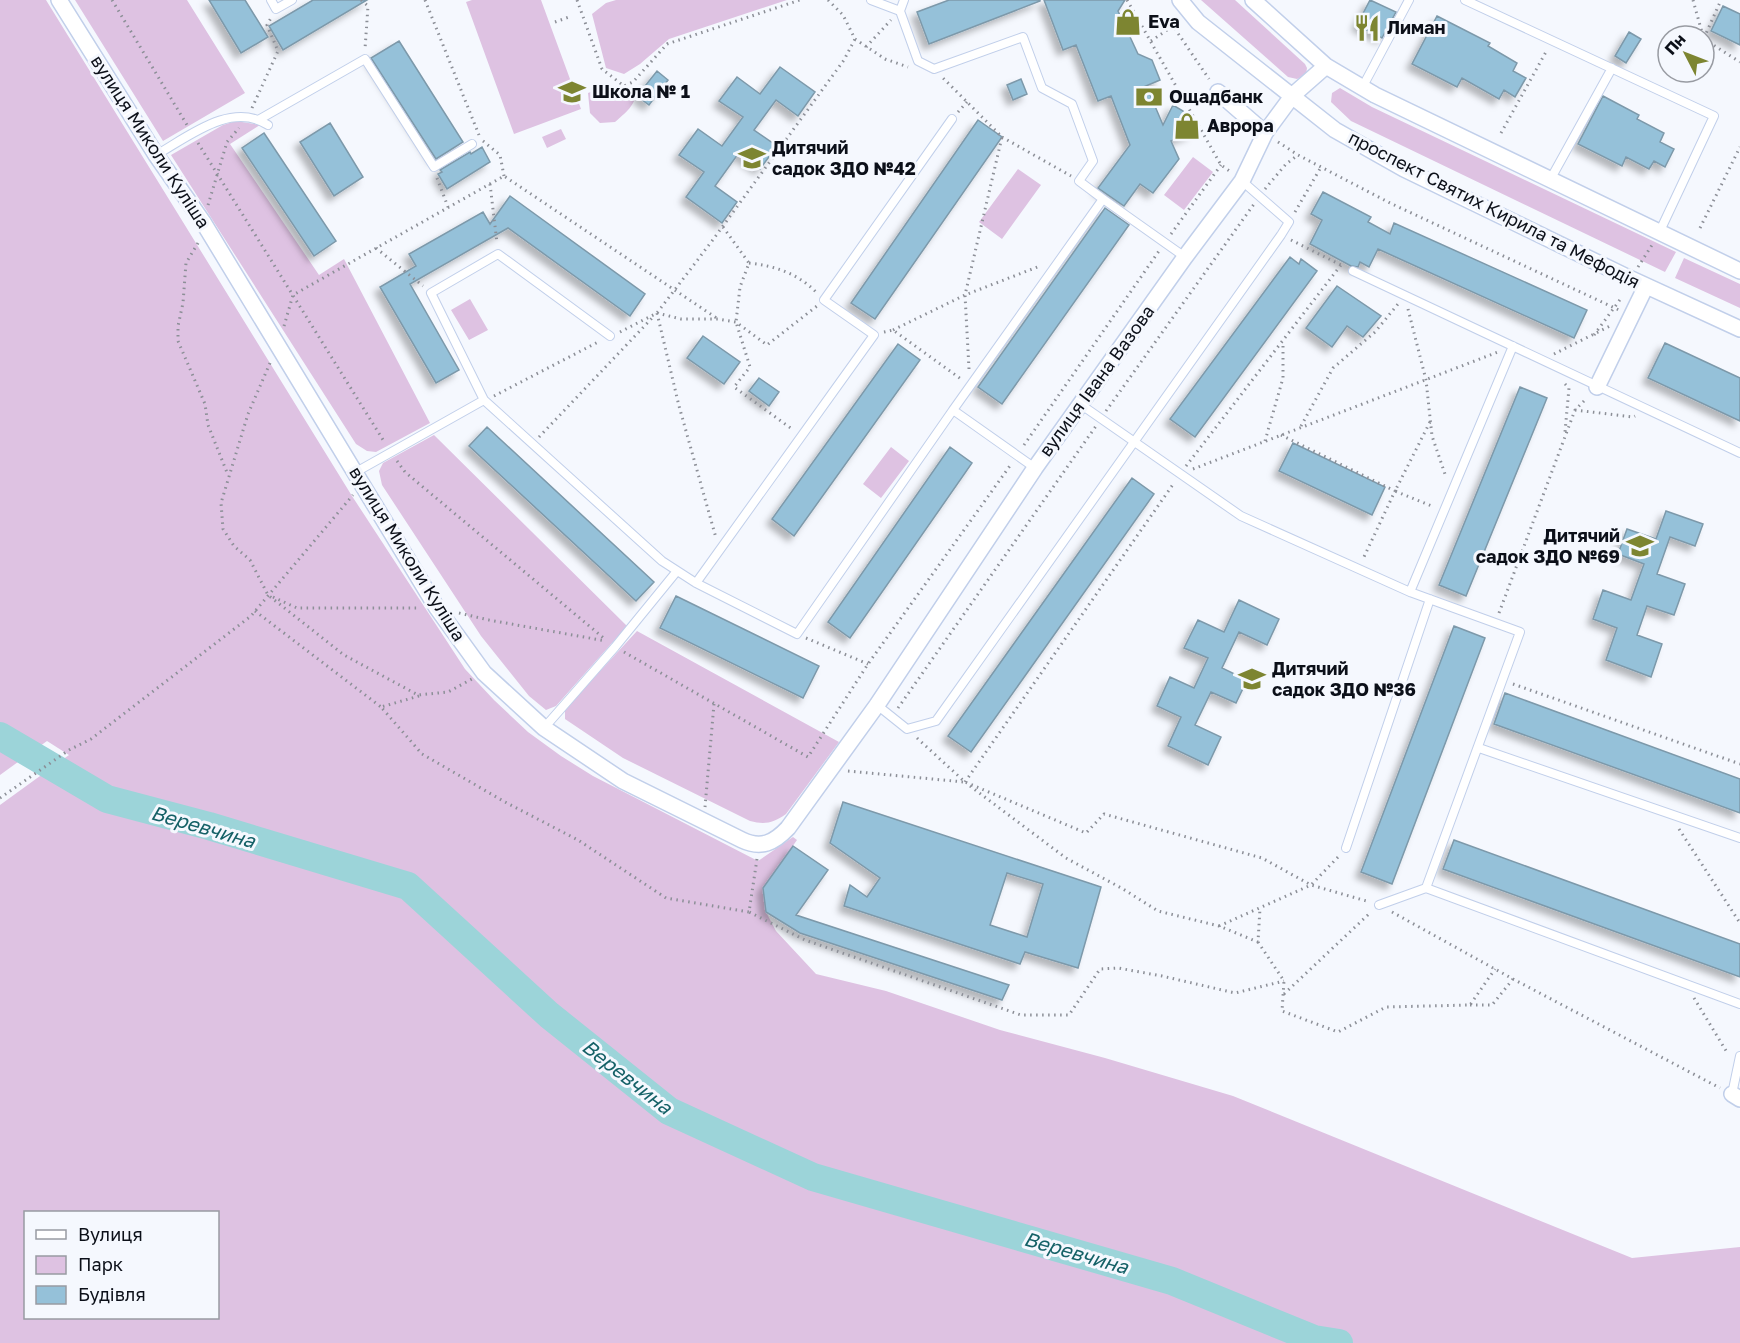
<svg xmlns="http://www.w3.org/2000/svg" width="1740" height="1343" font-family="'Golos Text',sans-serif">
	<defs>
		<filter id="shadow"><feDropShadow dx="-5.5" dy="5.5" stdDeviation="3" flood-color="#0004"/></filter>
	</defs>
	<rect width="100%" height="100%" fill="#f5f8fe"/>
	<path fill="#dec2e2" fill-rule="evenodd" d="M0 0H46L352 496 465 669 494 700 528 732 561 756 593 776 758 861 793 837 797 840 763 888 766 912 776 931 816 974 886 991 1000 1030 1105 1058 1233 1096 1632 1258 1740 1247V1343H0V805L69 755 47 741 0 775ZM26 1212H218V1318H26Z
		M75 0H187L245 93 163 141Z
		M472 0H541L581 109 514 134 466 2Z
		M616 0H787L669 39 640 64 624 74 606 68 592 14 606 3Z
		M1201 0H1235L1305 64 1307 68 1306 75 1297 79 1288 77Z
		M604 87H636C638 104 626 112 615 122L600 123 590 113 588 93Z
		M1340 88 1372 107 1676 252 1665 272 1351 121 1331 102 1332 93Z
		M236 121 260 125 230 144 319 275 344 259 430 423 376 452 367 451 356 444 171 155 223 125Z
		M561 129 566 139 547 148 542 137Z
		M1193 157 1213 172 1184 210 1164 195Z
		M1018 169 1041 185 1002 239 979 222Z
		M1684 258 1740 284V308L1675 278Z
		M470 299 488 330 469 340 451 310Z
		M434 435 627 626 556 706 546 710 529 696 481 636 382 485 379 471 383 463Z
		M891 447 909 461 881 498 863 484Z
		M637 631 839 742 786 814C773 823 765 825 750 821L623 758 565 719V709Z"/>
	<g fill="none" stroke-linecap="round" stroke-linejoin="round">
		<path stroke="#9cd4d9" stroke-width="28" d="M0 736 107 799 209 826 408 886 549 1015 669 1111 813 1177 1172 1281 1314 1339 1339 1343"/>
	</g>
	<path fill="#95c1d9" stroke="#7d99aa" stroke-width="1.5" fill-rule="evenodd" filter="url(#shadow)" d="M209 0H245L268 37 241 53Z
		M313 0H367L283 50 269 26Z
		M949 0H1040V1L929 44 917 12Z
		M1044 0H1125L1118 11 1138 54 1152 60 1160 80 1141 88 1149 92 1163 125 1173 105 1183 111 1192 133 1171 141 1179 159 1153 193 1140 184 1124 206 1098 188 1130 145 1111 96 1098 101 1076 45 1063 50Z
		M1370 0 1396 12 1382 38 1357 25Z
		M1723 6 1740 14V45L1711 31Z
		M1437 16 1490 43 1488 46 1517 63 1513 71 1526 78 1515 97 1504 90 1499 99 1462 78 1457 87 1412 64Z
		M1629 32 1641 39 1626 63 1615 56Z
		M399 41 463 142 436 159 371 58Z
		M780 67 815 92 798 116 776 100 754 130 777 146 760 169 738 154 715 186 737 202 722 223 686 197 704 172 679 155 698 129 722 146 743 117 719 101 737 77 760 94Z
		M657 71 668 80 649 105 637 96Z
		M1021 79 1027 94 1013 100 1007 85Z
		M1603 96 1639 115 1637 119 1664 133 1660 142 1674 149 1665 167 1654 161 1649 169 1626 157 1622 166 1578 144Z
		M978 120 1002 137 875 319 851 303Z
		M330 123 363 177 334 196 300 142Z
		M264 133 336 241 314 256 242 148Z
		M482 147 490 162 447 189 438 174 442 172 440 170 470 152 471 154Z
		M1323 192 1371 217 1368 222 1390 234 1394 223 1587 310 1574 338 1378 249 1369 267 1360 262 1358 267 1351 266 1310 244 1322 220 1311 214Z
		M510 196 645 294 630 316 508 228 410 284 459 370 436 383 380 287 416 266 409 254 483 212 490 224Z
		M1105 208 1129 225 1002 404 978 387Z
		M1290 257 1299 264 1301 259 1317 271 1195 437 1170 419Z
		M1337 286 1381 316 1363 337 1347 326 1332 347 1306 328Z
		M703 336 740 362 724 384 687 358Z
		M1665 343 1740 378V421L1648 378Z
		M898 344 920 360 794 536 772 519Z
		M759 378 779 392 769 406 749 391Z
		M1520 387 1547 398 1466 596 1439 585Z
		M487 427 654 582 636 601 469 446Z
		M1293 443 1385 487 1372 515 1279 471Z
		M950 447 972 463 850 638 828 622Z
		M1132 478 1154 494 971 752 948 736Z
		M1666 511 1703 524 1695 546 1670 537 1657 574 1685 584 1674 615 1647 606 1637 635 1662 644 1651 677 1606 660 1617 628 1593 619 1603 590 1631 600 1644 564 1618 554 1627 529 1656 539Z
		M676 596 819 666 803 698 660 628Z
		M1239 600 1279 619 1267 645 1239 632 1222 668 1247 680 1236 703 1211 692 1195 725 1221 737 1208 765 1168 746 1181 717 1157 706 1170 677 1194 688 1208 658 1184 648 1198 620 1224 632Z
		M1454 626 1485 638 1392 884 1361 872Z
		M1505 693 1740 779V813L1494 724Z
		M843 802 1101 887 1078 968 1025 952 1020 964 844 906 850 885 867 897 880 878 830 843ZM1007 873 1043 884 1027 937 990 925Z
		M1454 840 1740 944V977L1443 869Z
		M793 846 828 870 796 915 1009 985 1002 1000 800 933 766 912 763 888Z"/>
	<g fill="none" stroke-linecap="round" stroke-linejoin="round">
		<defs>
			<path id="lane" d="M271 0 276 9 292 0
				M871 0 900 11
				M904 0 900 11 918 61 934 69 1023 37 1042 88 1072 104 1093 161 1079 181 1103 199
				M1465 0 1714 116 1659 233
				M1362 88 1409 0
				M260 119 365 59 434 167 472 144
				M952 119 824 300 874 335 696 583 797 634 953 410
				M156 155C188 137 231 101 268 125
				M1550 180 1612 68
				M1353 271 1740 453
				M610 336 498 254 431 293 484 400 662 561 696 583
				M1080 404 1241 516 1410 592 1513 346
				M1035 468 953 410 1103 199 1185 257
				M356 472 484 400
				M1410 592 1520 632 1426 888
				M877 705 907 729 936 721 1281 235 1289 222 1242 181
				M544 728 615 647 677 571
				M1479 748 1740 838
				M1346 848 1430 599
				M1379 905 1426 888 1740 1004
				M1732 1094 1740 1056"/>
			<path id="street" d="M59 0 156 155 203 222 437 608 484 673 544 728 623 781 742 840C761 849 774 843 788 828L877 705 1035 468 1185 257 1242 181 1265 133 1293 95 1326 66
				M1180 0 1198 22 1335 130 1404 169 1627 277 1740 329
				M1253 0 1326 66 1375 95 1740 271
				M1218 92 1265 133
				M1597 387 1646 286
				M1732 1094 1740 1099"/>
		</defs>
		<use href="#lane" stroke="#c1cfea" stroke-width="10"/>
		<use href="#street" stroke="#c1cfea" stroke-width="18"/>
		<path stroke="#8c8f97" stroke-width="3" stroke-dasharray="1.5 4.5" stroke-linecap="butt" d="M112 0 187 125
			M361 0 368 6 365 49
			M425 0 479 135
			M577 0 602 69 624 86 633 82 667 44 800 0
			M828 0 843 15 855 39 885 59 908 67
			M1127 0 1221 165 1231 172
			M1693 0 1703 36
			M555 22 569 17
			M1704 38 1721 0
			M1704 39 1740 62
			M1151 41 1173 26 1209 79
			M866 47 891 20
			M1187 103 1206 96
			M252 108 278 51 267 25 271 18
			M958 112 967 102
			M1501 133 1547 50
			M1002 137 1071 176
			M483 141 500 155 504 176
			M1278 142 1298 155 1390 203 1619 310
			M198 143 385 443
			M437 178 448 207
			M490 184 497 243
			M1265 189 1286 164 1298 155
			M208 205 227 142 239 128
			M1295 212 1321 167
			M723 227 749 263 740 287 736 322 750 367 734 387 792 429
			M1700 228 1740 147
			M1171 234 1221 165
			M1291 240 1341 265
			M198 243 186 263 183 303 178 326V341L205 404 208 425 228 475
			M376 248 423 286
			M749 263C775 266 797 273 816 292
			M1638 267 1652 245
			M1408 309 1426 380 1432 436 1446 477
			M657 313 681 319H718L736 322 767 345 817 306
			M657 313 679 406 716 538
			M284 326 293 295 504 176 718 319
			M893 330 965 295 1002 137 942 77
			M620 332 657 313 712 241 844 60 855 39
			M884 332 893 330 961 379
			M1594 335 1622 297
			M1554 354 1610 326
			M270 363 248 414 221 503 223 529 234 546 250 560 268 595 344 655 418 695 448 692 472 679
			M969 369 965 295 1040 266
			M1565 384 1569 388 1565 432
			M494 396 600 341
			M1575 410 1633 417 1635 416
			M1106 411 1254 204
			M1430 422 1395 491 1434 507
			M1301 426 1333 368 1375 332 1398 304
			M1281 435 1395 491 1363 559
			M539 437 654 316
			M1265 441 1283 378V343
			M1024 445 1159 251
			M397 461 405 472 606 640
			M1186 466 1341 265
			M1193 469 1498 352
			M273 597 297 608H420
			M255 611 381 707
			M459 613 489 620 606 641
			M1499 613 1575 410 1587 398
			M806 638 868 664
			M624 652 808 757 868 664 1012 463
			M1513 684 1740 764
			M419 696 381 707 422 754 505 802 578 840 666 898 749 912
			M898 708 1096 426
			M917 738 965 782 1086 833 1104 814 1262 858 1311 885 1370 902
			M848 771 964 782
			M965 782 1174 483
			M970 786 1066 858 1123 889 1158 911 1219 926 1258 942 1260 908
			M0 798 69 750 91 739 251 616 353 495
			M705 807 714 704
			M1679 829 1740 923
			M757 859 749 912 805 940 1021 1015H1069L1100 969 1118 968 1162 976 1235 993 1284 981
			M1392 912 1513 979 1720 1088
			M1219 926 1311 885 1340 855
			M1258 942 1284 981 1282 1011 1338 1032 1386 1007 1470 1005 1495 969
			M1284 994 1371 912
			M1694 998 1728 1054
			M1470 1005H1492L1513 979"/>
		<use href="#lane" stroke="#fff" stroke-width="8"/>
		<use href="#street" stroke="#fff" stroke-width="15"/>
	</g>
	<defs>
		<symbol id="shop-bare" viewBox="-9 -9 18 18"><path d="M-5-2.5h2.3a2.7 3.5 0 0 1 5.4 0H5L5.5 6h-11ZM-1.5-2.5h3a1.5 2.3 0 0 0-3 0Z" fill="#7d8531" stroke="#f5f8fe" stroke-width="2.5" paint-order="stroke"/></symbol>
		<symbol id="restaurant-bare" viewBox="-9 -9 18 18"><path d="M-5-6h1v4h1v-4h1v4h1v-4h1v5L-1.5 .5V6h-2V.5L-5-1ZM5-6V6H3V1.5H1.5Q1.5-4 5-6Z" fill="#7d8531" stroke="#f5f8fe" stroke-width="2.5" paint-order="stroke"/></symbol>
		<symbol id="school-bare" viewBox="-9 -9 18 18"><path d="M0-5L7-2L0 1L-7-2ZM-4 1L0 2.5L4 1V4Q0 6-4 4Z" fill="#7d8531" stroke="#f5f8fe" stroke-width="2.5" paint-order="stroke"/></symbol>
		<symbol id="bank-bare" viewBox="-9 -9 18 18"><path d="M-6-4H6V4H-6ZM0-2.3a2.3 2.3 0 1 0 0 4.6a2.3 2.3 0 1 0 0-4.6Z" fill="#7d8531" stroke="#f5f8fe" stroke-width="2.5" paint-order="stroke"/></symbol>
	</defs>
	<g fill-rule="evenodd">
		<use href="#shop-bare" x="1109" y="3" width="38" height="38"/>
		<use href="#restaurant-bare" x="1348" y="9" width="38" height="38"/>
		<use href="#school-bare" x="553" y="73" width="38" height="38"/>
		<use href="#bank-bare" x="1130" y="78" width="38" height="38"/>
		<use href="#shop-bare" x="1168" y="107" width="38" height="38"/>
		<use href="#school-bare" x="733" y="139" width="38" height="38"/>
		<use href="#school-bare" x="1621" y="527" width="38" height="38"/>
		<use href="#school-bare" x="1233" y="660" width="38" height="38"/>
	</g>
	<g text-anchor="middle" stroke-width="6" stroke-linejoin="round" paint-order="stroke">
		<g font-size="18" font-weight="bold" fill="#0c1019" stroke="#f5f8fe" text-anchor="start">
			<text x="1148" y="28">Eva</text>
			<text x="1387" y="34">Лиман</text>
			<text x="592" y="98">Школа № 1</text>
			<text x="1169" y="103">Ощадбанк</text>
			<text x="1207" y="132">Аврора</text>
			<text x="772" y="154">Дитячий<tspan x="772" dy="21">садок ЗДО №42</tspan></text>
			<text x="1620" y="542" text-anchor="end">Дитячий<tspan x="1620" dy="21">садок ЗДО №69</tspan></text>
			<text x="1272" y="675">Дитячий<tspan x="1272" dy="21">садок ЗДО №36</tspan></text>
		</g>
		<g font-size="18" fill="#0c1019" stroke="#f5f8fe">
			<text transform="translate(150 142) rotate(57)" y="6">вулиця Миколи Куліша</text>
			<text transform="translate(1494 210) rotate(27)" y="6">проспект Святих Кирила та Мефодія</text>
			<text transform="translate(1097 381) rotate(-54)" y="6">вулиця Івана Вазова</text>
			<text transform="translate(407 554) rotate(58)" y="6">вулиця Миколи Куліша</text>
		</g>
		<g font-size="20" font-style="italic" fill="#156167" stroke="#f5f8fe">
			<text transform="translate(203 827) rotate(16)" y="7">Веревчина</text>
			<text transform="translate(627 1077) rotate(38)" y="7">Веревчина</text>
			<text transform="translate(1076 1253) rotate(16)" y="7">Веревчина</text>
		</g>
	</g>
	<rect x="24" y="1211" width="195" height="108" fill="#f5f8fe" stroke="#989ba2" stroke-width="1.5"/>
	<rect x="36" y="1230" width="30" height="9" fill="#ffffff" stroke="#989ba2" stroke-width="1.5"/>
	<text x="78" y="1241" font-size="18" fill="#0c1019">Вулиця</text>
	<rect x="36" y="1256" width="30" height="18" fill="#dec2e2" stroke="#989ba2" stroke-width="1.5"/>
	<text x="78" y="1271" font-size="18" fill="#0c1019">Парк</text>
	<rect x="36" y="1286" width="30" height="18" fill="#95c1d9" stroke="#989ba2" stroke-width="1.5"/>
	<text x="78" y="1301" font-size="18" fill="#0c1019">Будівля</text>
	<g transform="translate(1686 54) rotate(312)"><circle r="28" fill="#f5f8fe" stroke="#989ba2" stroke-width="1.5"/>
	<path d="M0-4.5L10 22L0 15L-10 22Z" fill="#7d8531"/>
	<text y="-9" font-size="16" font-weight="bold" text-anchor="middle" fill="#0c1019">Пн</text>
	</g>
</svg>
